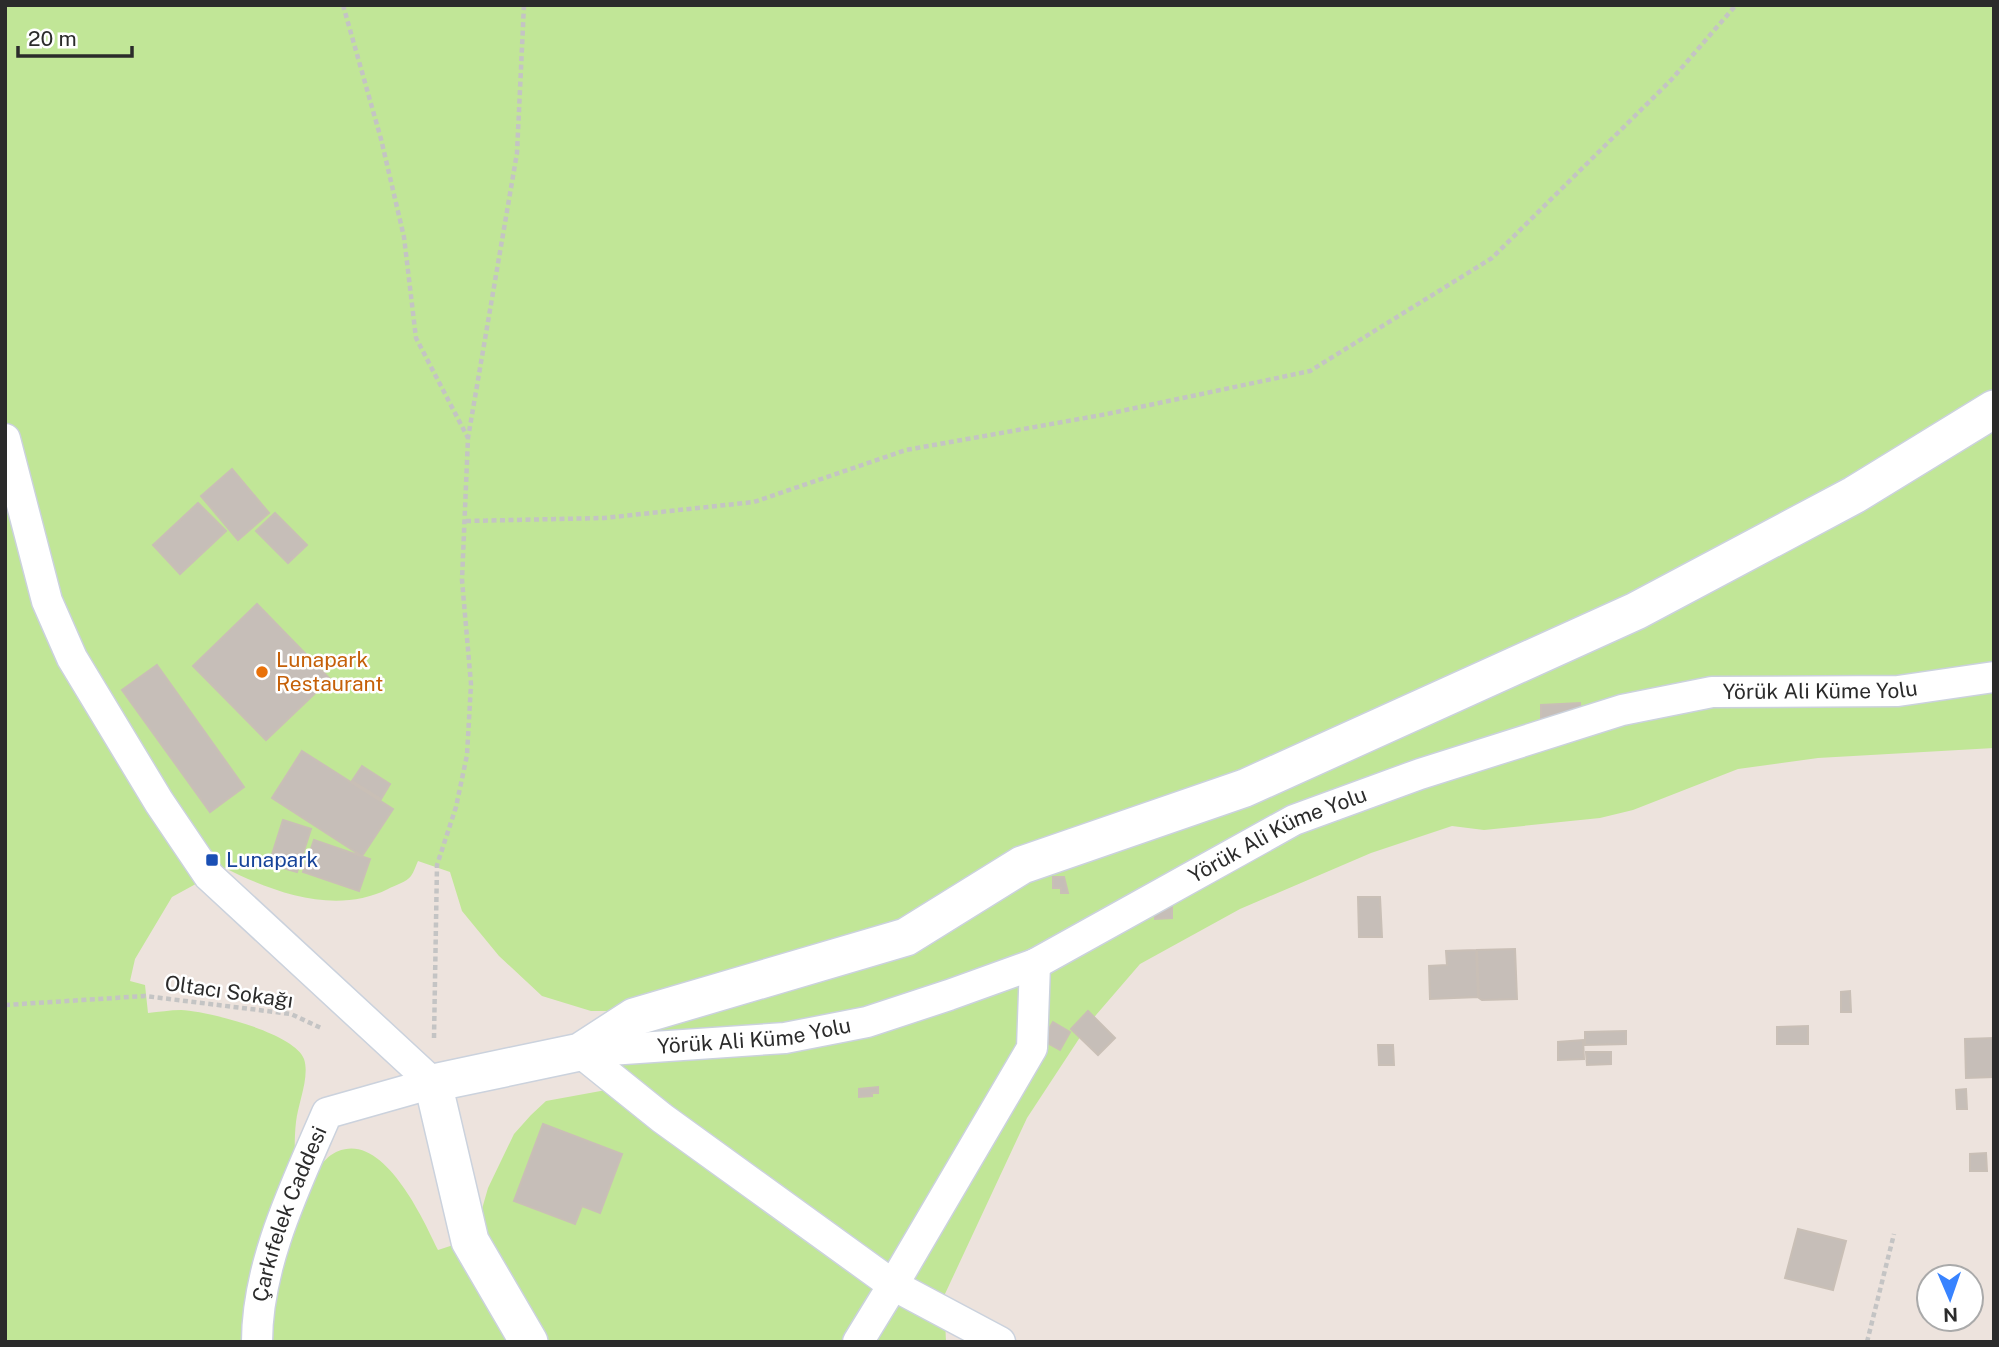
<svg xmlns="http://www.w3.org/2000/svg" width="1999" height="1347" font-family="'Public Sans',sans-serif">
	<rect width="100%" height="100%" fill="#ede3dd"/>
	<path fill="#c1e697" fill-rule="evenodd" d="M5 5H1994V748L1818 758 1738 769 1633 810 1600 818 1484 830 1452 826 1371 853 1240 909 1140 964 1090 1022 1027 1118 944 1296 946 1342H5ZM418 861 450 872 462 911 499 956 542 996 591 1011H612L617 1088 546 1101 531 1115 514 1134 488 1188 482 1209 484 1235 438 1250C423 1219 380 1123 331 1155 324 1160 318 1169 312 1175L295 1171C295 1155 294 1139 296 1122 298 1103 310 1077 304 1059 295 1033 207 1011 181 1010 170 1010 159 1012 148 1013L145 985 130 981 135 959 172 897 225 868C274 893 336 915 388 889 395 885 407 882 411 876 414 872 416 865 418 861Z"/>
	<path fill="#c6beb8" stroke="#c9bfb6" stroke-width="2" d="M232 469 269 513 238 540 201 496Z
		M198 503 226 531 180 574 153 545Z
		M275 513 307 545 288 563 256 531Z
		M257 604 330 679 266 740 193 666Z
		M157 665 244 787 210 812 122 690Z
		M1580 703 1581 719 1541 721V705Z
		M302 751 393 809 362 856 272 798Z
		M362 766 390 784 381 799 352 781Z
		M283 820 311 829 297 872 269 864Z
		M314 840 370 859 359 891 303 872Z
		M1053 877H1064L1068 893H1061V888H1053Z
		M1358 897H1380L1382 937H1359Z
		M1172 904V918L1155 919V905Z
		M1515 949 1517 999 1482 1000 1479 998 1477 950Z
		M1476 950 1478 997 1430 999 1429 966 1447 965 1446 951Z
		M1850 991 1851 1012H1841V992Z
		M1088 1011 1115 1038 1098 1055 1071 1029Z
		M1053 1022 1070 1032 1060 1050 1042 1040Z
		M1808 1026V1044H1777V1027Z
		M1626 1031V1044L1585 1045V1032Z
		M1994 1038V1077L1966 1078 1965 1039Z
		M1583 1040 1584 1059 1558 1060V1042Z
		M1378 1045H1393L1394 1065H1379Z
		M1586 1052H1611V1064L1587 1065Z
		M878 1087V1093H872V1096L859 1097V1089Z
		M1966 1089 1967 1109H1957L1956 1090Z
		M543 1124 622 1154 600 1213 582 1206 575 1224 514 1201Z
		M1986 1153 1987 1171H1970V1154Z
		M1798 1229 1846 1241 1833 1290 1785 1278Z"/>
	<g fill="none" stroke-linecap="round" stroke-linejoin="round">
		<defs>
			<g id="minor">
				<path d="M5 439 47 601 72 658 159 802 209 876 433 1083"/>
				<path id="s1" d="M580 1052 785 1038 867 1022 949 995 1035 964 1294 820 1420 774 1622 710 1712 692 1898 691 1994 677"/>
				<path d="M580 1052 662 1118 893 1285 858 1342"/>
				<path id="s2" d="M257 1342C257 1263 297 1183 327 1113L433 1083"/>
				<path d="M1000 1342 893 1285 1032 1048 1035 964"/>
			</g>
			<path id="tertiary" d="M529 1342 470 1241 433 1083 580 1052 634 1017 906 937 1022 865 1245 788 1636 611 1854 495 1994 409"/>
		</defs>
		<use href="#minor" stroke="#cbd2dd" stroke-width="33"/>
		<use href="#tertiary" stroke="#cbd2dd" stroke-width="40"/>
		<path stroke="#c4c4c4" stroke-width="4.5" stroke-dasharray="5 3.5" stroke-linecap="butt" d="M343 5 381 139 404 237 416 338 468 438
			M466 521 604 518 754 502 906 450 1107 414 1310 371 1492 258 1672 79 1736 5
			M5 1005 145 996 291 1014 321 1028
			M434 1038 437 865 456 807 467 755 471 684 462 580 468 438 517 153 524 5
			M1867 1342 1894 1234"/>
		<use href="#minor" stroke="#fff" stroke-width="30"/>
		<use href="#tertiary" stroke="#fff" stroke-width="37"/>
	</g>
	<circle fill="#e8710a" stroke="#fff" stroke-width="2.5" cx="262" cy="672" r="7"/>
	<rect fill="#1a4fb4" stroke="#fff" stroke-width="2.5" x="205" y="853" width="14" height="14" rx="3.5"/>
	<g text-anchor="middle" stroke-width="5" stroke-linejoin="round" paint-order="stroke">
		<g font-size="21" fill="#c56008" stroke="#fff" text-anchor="start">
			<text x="276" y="667">Lunapark<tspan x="276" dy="24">Restaurant</tspan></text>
		</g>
		<g font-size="21" fill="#2b2b2b" stroke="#fff">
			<text dy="7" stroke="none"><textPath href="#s1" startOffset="1309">Yörük Ali Küme Yolu</textPath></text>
			<text dy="7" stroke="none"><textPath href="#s1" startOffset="742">Yörük Ali Küme Yolu</textPath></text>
			<text transform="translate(229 992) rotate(8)" y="7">Oltacı Sokağı</text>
			<text dy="7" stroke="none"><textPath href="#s1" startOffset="175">Yörük Ali Küme Yolu</textPath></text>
			<text dy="7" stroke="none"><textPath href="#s2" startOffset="133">Çarkıfelek Caddesi</textPath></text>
		</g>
		<g font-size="21" fill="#164399" stroke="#fff" text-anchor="start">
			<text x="226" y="867">Lunapark</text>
		</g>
	</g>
	<rect width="1999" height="1347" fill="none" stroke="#2b2b2b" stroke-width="14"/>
	<g transform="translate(1950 1298) rotate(178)"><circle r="33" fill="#ffffff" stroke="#aaaaaa" stroke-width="2"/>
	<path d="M0-5L12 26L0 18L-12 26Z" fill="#3883ff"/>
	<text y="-10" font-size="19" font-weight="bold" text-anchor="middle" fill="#2b2b2b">N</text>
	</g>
	<path d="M18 46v10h114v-10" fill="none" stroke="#2b2b2b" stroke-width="3.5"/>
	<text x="28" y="46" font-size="21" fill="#2b2b2b" stroke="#ffffff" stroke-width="5" paint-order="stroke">20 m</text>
</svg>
